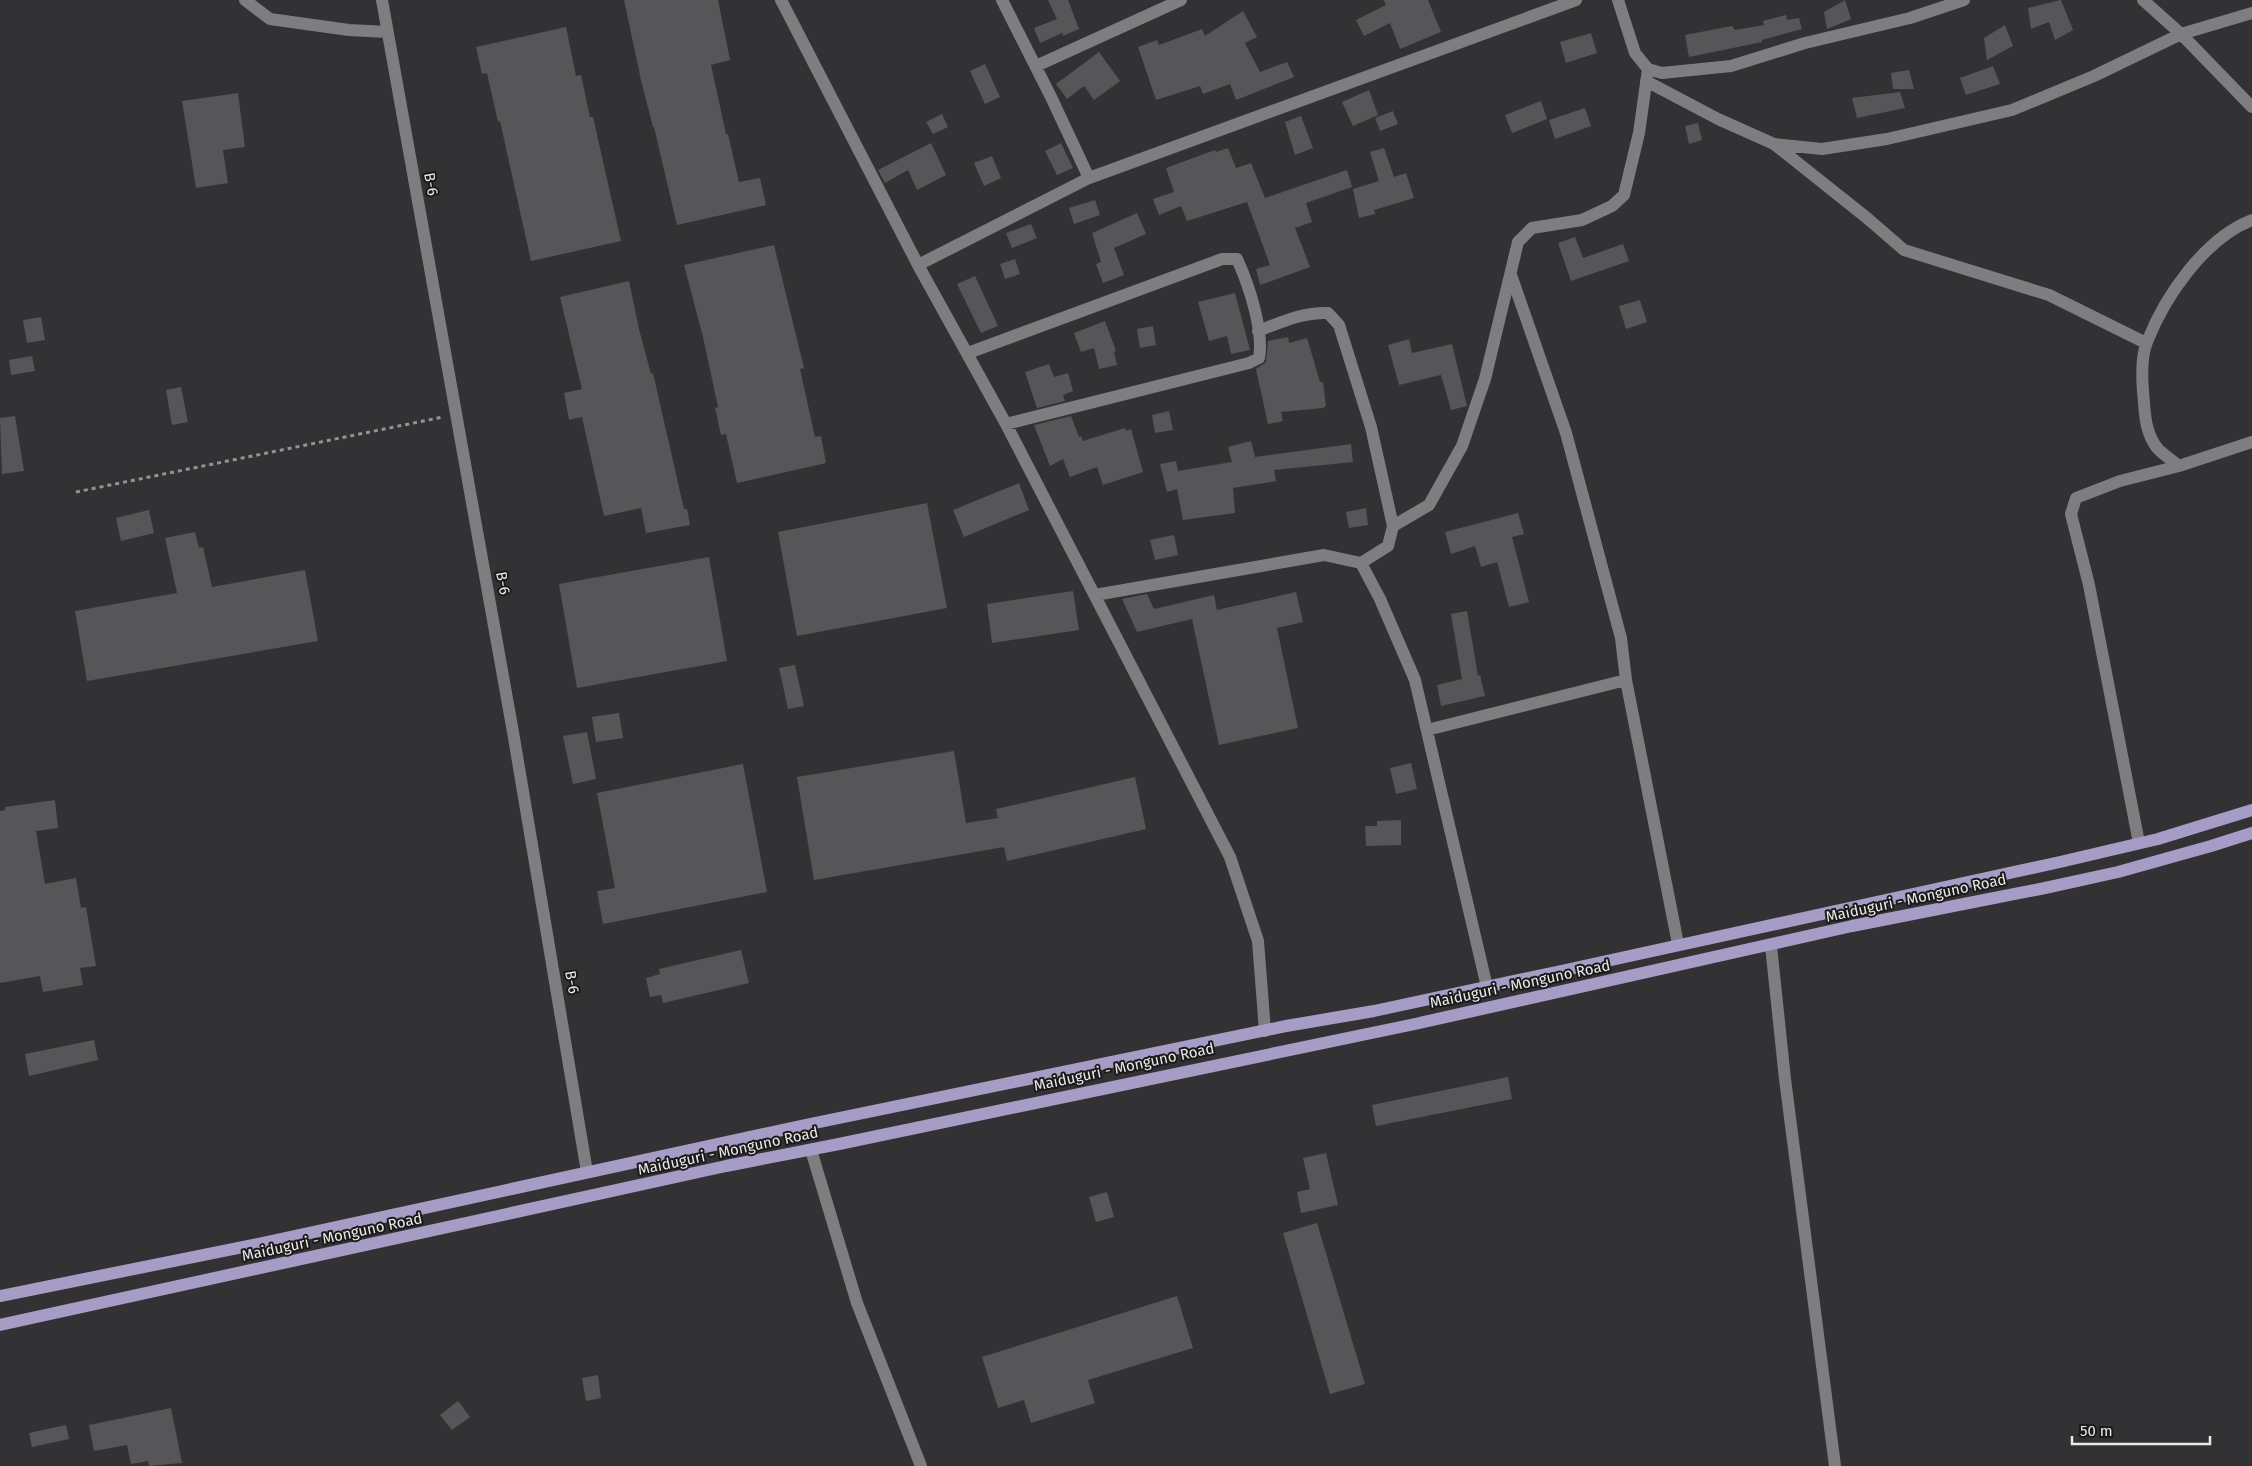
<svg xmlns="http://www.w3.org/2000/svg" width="2252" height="1466" font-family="'Fira Sans',sans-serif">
	<rect width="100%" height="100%" fill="#323234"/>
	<path fill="#565558" d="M624 0H718L730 60 711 65 726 134H728L739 182 760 178 766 205 677 225 654 127H653L641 80Z
		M1048 0H1068L1079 29 1063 36 1062 33 1040 43 1034 28 1057 19Z
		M1384 0H1428L1441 32 1400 49 1390 23 1364 36 1356 20 1386 5Z
		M1845 0 1851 19 1827 29 1824 12Z
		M2061 0 2073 30 2055 40 2049 22 2031 29 2028 8Z
		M1243 11 1257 37 1245 43 1260 72 1287 62 1294 77 1236 100 1230 84 1203 94 1200 86 1156 100 1138 47 1157 40 1159 45 1202 29 1205 36Z
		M1786 15 1787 20 1799 18 1802 29 1762 40V42L1689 57 1685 35 1732 26 1735 30 1764 25 1763 21Z
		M2005 25 2013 46 1987 60 1984 38Z
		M566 27 576 76 581 75 590 117H593L621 241 531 261 500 121 498 122 487 73 482 74 476 47Z
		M1591 33 1597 53 1566 63 1560 42Z
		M1099 52 1120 81 1094 100 1084 86 1067 99 1056 84Z
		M985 64 1000 97 985 104 970 71Z
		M1993 66 2000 84 1966 95 1960 78Z
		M1909 70 1914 89H1893L1891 73Z
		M1369 90 1378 115 1353 126 1342 102Z
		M1900 92 1905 108 1857 118 1852 98Z
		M238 93 245 147 223 150 228 183 196 188 182 101Z
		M1541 101 1547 119 1512 133 1505 115Z
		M1585 108 1591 126 1555 139 1549 120Z
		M1393 111 1398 124 1380 131 1375 118Z
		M942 114 948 127 933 134 926 122Z
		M1301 116 1313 148 1295 155 1285 122Z
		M1698 123 1702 140 1689 144 1685 126Z
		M931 143 946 175 917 190 908 170 885 183 878 170Z
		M1061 143 1073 168 1057 175 1045 151Z
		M1228 148 1236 168 1251 163 1265 198 1347 170 1352 187 1306 203 1312 222 1295 228 1310 267 1260 285 1256 269 1270 265 1247 202 1187 221 1181 206 1159 215 1153 199 1174 192 1166 168 1215 150 1216 152Z
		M1384 148 1394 177 1406 173 1414 198 1374 210 1375 214 1359 218 1353 189 1379 181 1370 152Z
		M992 156 1001 178 984 186 974 163Z
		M1095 200 1100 215 1074 224 1069 208Z
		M1137 213 1146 234 1114 248 1124 275 1103 283 1096 264 1101 262 1092 233Z
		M1031 224 1037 238 1012 248 1006 233Z
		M1575 237 1583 258 1623 244 1629 261 1571 281 1558 243Z
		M774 245 804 368 800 369 815 437 821 436 826 463 737 483 726 434 721 435 715 408 718 407 703 337 684 265Z
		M1015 259 1020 274 1005 279 1000 264Z
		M975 276 998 326 981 333 957 284Z
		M629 281 639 329 651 374 653 373 684 509H687L690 525 646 533 641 508 604 516 582 417 569 420 564 393 582 389 560 297Z
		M1235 293 1250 350 1231 354 1227 336 1209 341 1198 302Z
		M1640 300 1647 322 1626 329 1619 306Z
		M41 317 45 340 27 343 23 320Z
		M1105 321 1116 351 1114 352 1117 365 1099 369 1094 348 1081 352 1074 333Z
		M1153 326 1156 345 1140 348 1137 329Z
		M1288 337 1289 343 1307 338 1320 382H1323L1326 406 1323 408 1281 412 1283 421 1268 424 1256 369 1266 362 1268 341Z
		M1409 339 1412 353 1452 344 1467 406 1451 410 1441 375 1399 385 1388 345Z
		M32 356 35 371 11 375 9 360Z
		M1049 364 1054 377 1068 373 1073 391 1063 395 1065 401 1037 408 1025 372Z
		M181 387 188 422 172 425 166 390Z
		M1169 411 1173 430 1155 433 1152 415Z
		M15 416 24 471 2 474 0 418Z
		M1071 416 1079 437 1081 436 1083 441 1125 428 1126 431 1131 429 1143 472 1103 485 1097 467 1070 477 1063 459 1050 466 1034 425Z
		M1251 441 1255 457 1351 444 1353 462 1274 470 1276 481 1233 488 1235 513 1183 520 1177 489 1167 492 1160 464 1176 461 1178 471 1232 462 1228 447Z
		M1019 483 1029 510 964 537 953 510Z
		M927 503 947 608 797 636 778 532Z
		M1366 508 1368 525 1349 528 1346 512Z
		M149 510 154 533 121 541 116 518Z
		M1518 513 1524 534 1512 537 1529 602 1509 607 1497 562 1481 567 1475 546 1451 554 1445 532Z
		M195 532 199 548 203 547 212 587 305 570 318 641 87 681 75 611 177 593 165 538Z
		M1174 535 1178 555 1155 560 1150 540Z
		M709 557 727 661 577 688 559 584Z
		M1073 591 1079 630 992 643 987 604Z
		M1296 592 1303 622 1277 628 1298 728 1219 745 1192 619 1137 632 1122 599 1147 594 1154 609 1214 595 1217 610Z
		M1467 611 1478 676 1480 675 1485 696 1441 706 1437 685 1462 679 1451 614Z
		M795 665 804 706 788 709 779 668Z
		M619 713 623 738 596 742 592 717Z
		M587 732 596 779 573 784 563 736Z
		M954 751 966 823 998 818 996 809 1135 777 1146 829 1007 861 1004 847 814 880 797 777Z
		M1411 763 1417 789 1396 794 1390 768Z
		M743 764 767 892 603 924 597 891 615 888 597 793Z
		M55 800 58 828 36 831 45 884 76 878 81 908 86 907 96 966 80 968 83 985 43 992 40 976 0 983V811L5 810V807Z
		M1401 820V845L1366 846 1365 826H1377V821Z
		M741 950 749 983 663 1003 661 995 650 997 646 978 660 974 659 969Z
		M94 1040 98 1060 29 1076 25 1054Z
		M1508 1077 1512 1099 1376 1126 1372 1105Z
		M1326 1153 1338 1205 1301 1213 1297 1192 1310 1189 1303 1158Z
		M1107 1192 1114 1217 1096 1222 1089 1197Z
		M1317 1223 1365 1384 1330 1394 1283 1233Z
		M1177 1296 1193 1348 1088 1380 1095 1403 1031 1423 1024 1400 998 1408 982 1357Z
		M598 1375 601 1398 586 1401 582 1378Z
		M458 1401 470 1417 452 1430 440 1415Z
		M171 1408 182 1463 149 1466 148 1461 131 1464 127 1445 94 1451 89 1425Z
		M66 1425 69 1439 32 1447 29 1433Z"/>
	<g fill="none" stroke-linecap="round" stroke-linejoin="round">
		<path stroke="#939395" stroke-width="3" stroke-dasharray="4 4" stroke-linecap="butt" d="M76 492 443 417"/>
		<path stroke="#7e7d80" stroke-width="12" d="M245 0 270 19 349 30 387 32
			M382 0 513 732 587 1172
			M781 0 918 265 1006 424 1230 857 1258 941 1265 1031
			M1002 0 1051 97 1089 178
			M1618 0 1635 53 1648 69 1662 73 1731 66 1805 43 1910 18 1964 0
			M2143 0 2181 34 2252 107
			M1036 66 1181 0
			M1646 81 1718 119 1774 144 1822 149 1887 139 2012 110 2094 76 2181 34 2252 13
			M1774 144 1867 218 1904 250 2049 295 2146 343
			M918 265 1089 178 1576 0
			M1511 275 1566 433 1621 638 1626 680 1678 944
			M968 353 1222 259H1237C1249 285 1264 331 1259 358L1249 363 1006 424
			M2179 466C2173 461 2164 455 2158 449 2147 436 2145 419 2144 402 2142 384 2140 359 2147 342 2165 296 2205 238 2252 220
			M1393 526 1429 505 1462 446 1485 379 1518 242 1532 228 1582 220 1612 206 1624 195 1639 133 1648 69
			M1361 563 1380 599 1415 680 1487 987
			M1095 595 1324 555 1361 563 1388 546 1393 526 1371 427 1339 325 1328 313C1303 312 1282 322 1258 331
			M1427 730 1626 680
			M2139 843 2089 585 2071 514 2076 498 2120 481 2179 466 2252 442
			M1771 946 1785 1079 1835 1466
			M811 1150 857 1303 921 1466"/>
		<path stroke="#a79cc6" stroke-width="12" d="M0 1296 268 1242 810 1124 1286 1026 1374 1011 1561 971 2060 862 2158 839 2252 810
			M0 1325 726 1166 839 1144 1415 1024 1852 926 2045 888 2118 872 2211 846 2252 833"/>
	</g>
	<g text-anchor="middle" stroke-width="4" stroke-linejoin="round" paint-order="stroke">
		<g font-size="15" fill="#eaeaeb" stroke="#1a1a1b">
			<text transform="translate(431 184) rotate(80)" y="5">B-6</text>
			<text transform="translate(503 583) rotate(80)" y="5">B-6</text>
			<text transform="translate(1916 898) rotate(-12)" y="5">Maiduguri - Monguno Road</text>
			<text transform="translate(572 982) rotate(80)" y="5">B-6</text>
			<text transform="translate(1520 984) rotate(-12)" y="5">Maiduguri - Monguno Road</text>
			<text transform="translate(1124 1067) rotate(-12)" y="5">Maiduguri - Monguno Road</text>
			<text transform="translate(728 1151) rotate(-12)" y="5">Maiduguri - Monguno Road</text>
			<text transform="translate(332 1237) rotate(-12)" y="5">Maiduguri - Monguno Road</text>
		</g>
	</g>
	<path d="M2072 1436v8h138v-8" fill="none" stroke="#eaeaeb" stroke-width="2.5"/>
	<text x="2080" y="1436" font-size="15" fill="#eaeaeb" stroke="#1a1a1b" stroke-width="4" paint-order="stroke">50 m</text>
</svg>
